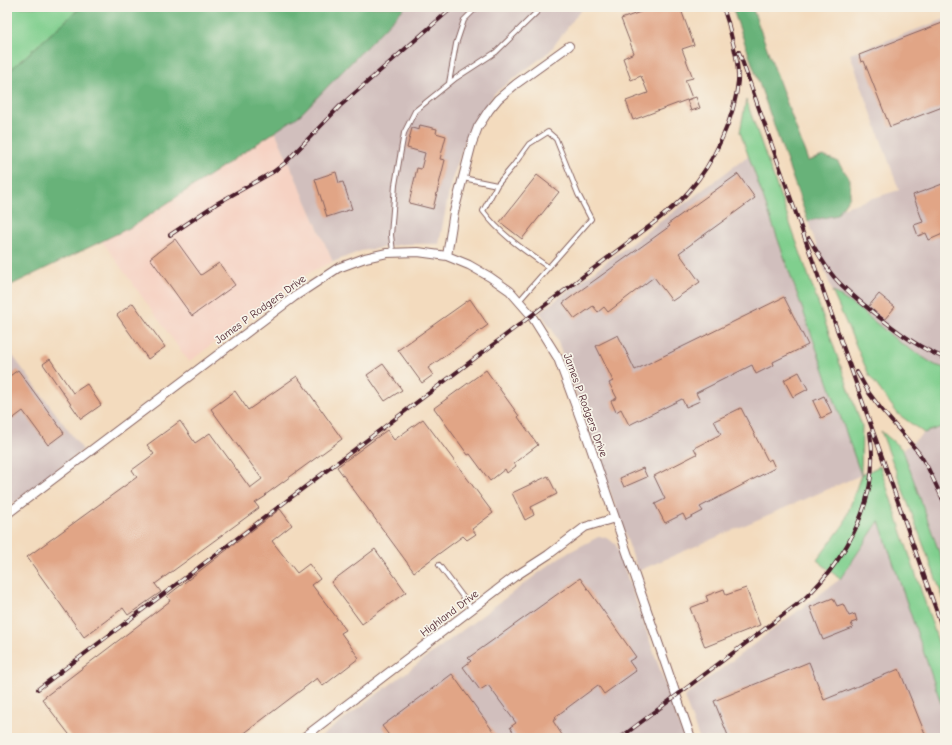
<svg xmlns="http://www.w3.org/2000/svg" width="952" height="745" font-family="'Comic Neue',sans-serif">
	<rect width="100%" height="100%" fill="#f7f3e8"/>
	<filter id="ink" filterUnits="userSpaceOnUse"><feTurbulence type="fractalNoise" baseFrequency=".025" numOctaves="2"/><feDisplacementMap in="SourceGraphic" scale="8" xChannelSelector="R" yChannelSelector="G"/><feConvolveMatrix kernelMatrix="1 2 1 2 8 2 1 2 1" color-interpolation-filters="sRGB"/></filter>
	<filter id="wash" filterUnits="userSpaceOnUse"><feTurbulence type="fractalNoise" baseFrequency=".012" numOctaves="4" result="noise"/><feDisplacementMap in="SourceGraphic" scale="16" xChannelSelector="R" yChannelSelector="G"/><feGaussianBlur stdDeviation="0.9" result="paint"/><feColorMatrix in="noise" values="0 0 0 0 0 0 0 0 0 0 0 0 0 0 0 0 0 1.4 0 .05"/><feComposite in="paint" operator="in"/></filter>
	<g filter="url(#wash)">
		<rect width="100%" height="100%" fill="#f3dbbe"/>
		<path fill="#f6d2c3" d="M275 131 333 262 314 270 292 284 189 362 102 241 133 226Z"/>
		<path fill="#d1bfbd" d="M405 7H584L576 16 550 51 495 93 469 131 451 182 439 244H405L361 251 333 262 275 131 300 115Z
			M945 19V368L935 365 899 342 859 309 832 291 808 221 836 215 842 208 899 190 850 54Z
			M748 156 861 475 638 571 559 345 553 331 540 312Z
			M7 348 83 450 7 508Z
			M945 426V569L903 450 924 433Z
			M879 520 945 715V738H699L684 697 840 579Z
			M600 536 609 539 616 545 684 738H319L544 569 560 557Z"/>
		<path fill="#80cf8e" stroke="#65775c" d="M7 7H81L7 73Z
			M746 100 862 426 861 475 880 466 945 663V715L879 521 840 579 817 560 844 524 861 475 740 132Z
			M832 291 859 309 899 342 935 365 945 368V426L924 433 898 414 869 375Z
			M881 431 903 450 945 569V603Z"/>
		<path fill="#68b279" stroke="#596852" d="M81 7H405L300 115 133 226 7 287V73Z
			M732 7H752L808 161 823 156 837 161 850 179V196L837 215 808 221Z"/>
		<g id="blocks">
			<path fill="#e1a586" d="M654 7H680L694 45 682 49 693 78 685 80 692 98 633 120 626 101 648 93 641 76 631 80 623 58 634 53 621 19Z
				M945 22V106L890 127 864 61 861 62 859 55Z
				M696 97 700 108 691 111 687 100Z
				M420 125 437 129 436 133 446 136 440 159 445 160 433 209 409 203 417 168 421 169 425 153 407 148 412 128 419 130Z
				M336 172 339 183 343 182 352 209 327 217 315 179Z
				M738 174 755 198 679 253 700 282 672 301 654 277 608 312 604 307 598 312 593 306 575 319 563 303 670 226 668 224Z
				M537 175 559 192 522 239 500 222Z
				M945 183V233L929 240 926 233 918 236 914 225 923 222 913 195Z
				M175 239 201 275 219 263 235 285 192 316 150 258Z
				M879 294 895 307 884 320 868 307Z
				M784 297 808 345 773 362 774 365 756 374 752 365 696 393 700 401 686 407 682 399 629 425 621 409 616 412 611 401 617 398 609 383 613 381 596 346 618 335 635 370Z
				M470 299 488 325 428 368 433 375 422 383 398 350Z
				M133 303 165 347 148 359 117 315Z
				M50 359 73 393 87 384 101 405 81 419 43 364Z
				M383 364 402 390 385 401 367 375Z
				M18 370 64 433 48 445 23 411 7 423V378Z
				M486 370 519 416 518 417 538 445 514 463 516 466 507 473 505 469 490 481 470 454 468 455 434 408Z
				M799 372 808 389 793 397 784 380Z
				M297 376 342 439 265 495 266 496 255 503 259 508 155 584 161 592 128 615 123 608 84 637 27 557 137 477 132 470 154 454 147 445 180 421 195 443 210 433 250 488 262 479 211 409 235 391 248 410Z
				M824 396 832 413 821 418 813 401Z
				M741 408 768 461 771 459 775 468 700 507 703 511 686 520 683 514 665 523 655 504 665 499 654 476 697 454 694 448 721 434 714 421Z
				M423 419 493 513 472 529 476 534 467 540 463 536 414 572 337 467 387 430 394 440Z
				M643 468 647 477 624 487 620 478Z
				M548 476 557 494 531 507 534 515 525 520 512 493Z
				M280 509 292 525 272 541 297 573 309 564 320 579 312 585 346 630 341 633 359 658 323 686 317 678 238 738H72L42 699 170 601 167 596Z
				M375 549 406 592 362 624 331 582Z
				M580 578 636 657 629 661 636 671 604 694 598 685 555 717 556 719 553 721 564 738H517L510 727 516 723 488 685 480 690 463 667 471 661 468 658Z
				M746 588 760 625 705 647 690 608 708 601 706 596 724 589 726 595Z
				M833 598 837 606 843 604 849 616 855 614 857 621 851 623 853 628 823 640 810 607Z
				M809 662 824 700 899 669 926 736 920 738H729L714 701Z
				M452 674 498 738H391L382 726Z"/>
		</g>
	</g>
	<g filter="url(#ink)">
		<use href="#blocks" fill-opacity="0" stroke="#85615e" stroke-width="1"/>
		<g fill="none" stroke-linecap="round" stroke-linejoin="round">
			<defs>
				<path id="lane" d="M449 83 456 44 464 20 477 7
					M463 178 497 185 513 166 529 144 548 132 556 139 578 194 591 219 519 301
					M497 185 483 211C501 235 524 250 548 267
					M393 252 391 235 395 185 404 133 415 111 456 78 496 52 542 7
					M439 565 472 609"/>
				<path id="street" d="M447 256 454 212 472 143 478 127 489 110 498 99 516 84 569 46
					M7 514 294 297 338 268 365 258 387 253 418 252 447 256 469 265 490 277 510 291 531 315 558 358 585 431 691 738
					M303 738 514 577 548 555 585 527 615 518"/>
			</defs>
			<use href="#lane" stroke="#85615e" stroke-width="6"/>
			<use href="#street" stroke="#85615e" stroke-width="10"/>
			<use href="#lane" stroke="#fff" stroke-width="4"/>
			<use href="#street" stroke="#fff" stroke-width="8"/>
			<defs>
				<path id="rail" d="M723 7 729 26
					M739 52 945 635
					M170 235 216 204 273 172 285 163 340 106 453 7
					M809 238C817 252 824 265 834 277 846 291 861 302 875 314 897 331 918 348 945 358
					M857 372 869 393 881 409 919 453 928 468 943 500
					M38 689 655 222C667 212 679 203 689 191 713 164 735 118 738 81 739 61 732 41 728 22
					M620 738 803 600C848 558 881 496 870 433"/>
			</defs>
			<use href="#rail" stroke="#4a1f2b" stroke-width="4"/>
			<use href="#rail" stroke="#f7f3e8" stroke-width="2.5" stroke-dasharray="8" stroke-linecap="butt"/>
		</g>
	</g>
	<g text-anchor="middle" stroke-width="3.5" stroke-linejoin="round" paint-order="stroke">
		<g font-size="11" fill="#4a1f2b" stroke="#f7f3e8">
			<text transform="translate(260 309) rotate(-36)" y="4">James P Rodgers Drive</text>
			<text transform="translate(586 405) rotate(70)" y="4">James P Rodgers Drive</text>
			<text transform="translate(449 613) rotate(-37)" y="4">Highland Drive</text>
		</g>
	</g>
	<rect width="952" height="745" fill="none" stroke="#f7f3e8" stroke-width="24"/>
</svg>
